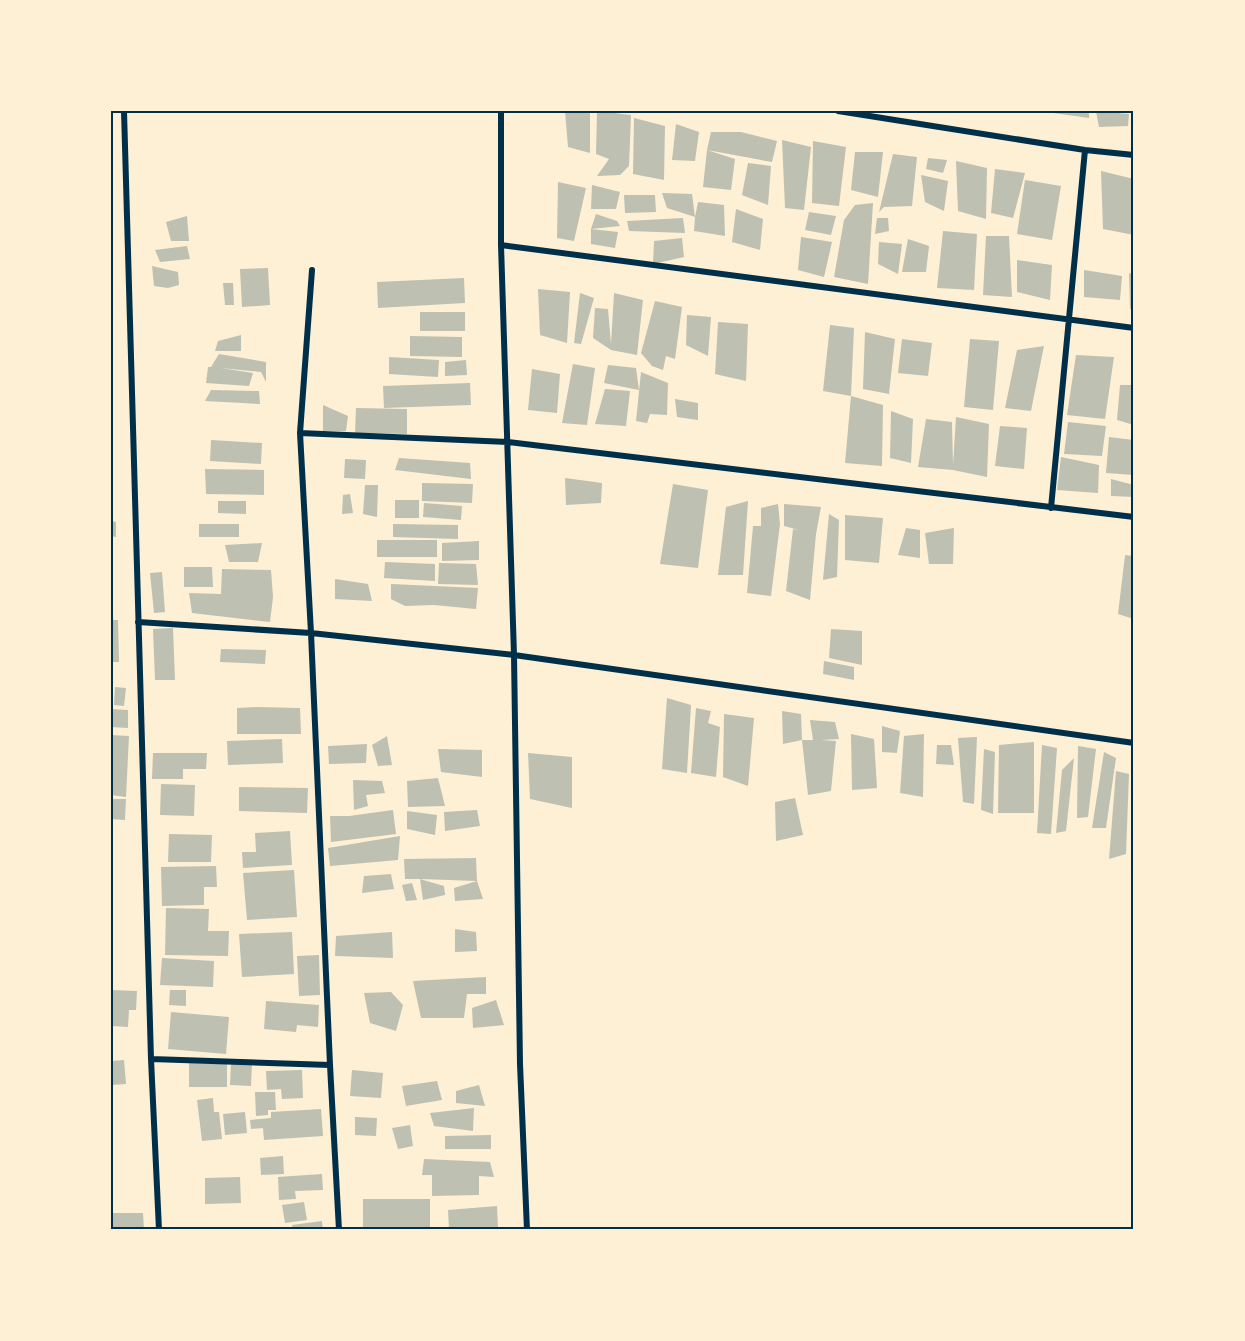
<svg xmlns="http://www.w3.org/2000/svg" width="1245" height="1341" font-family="Figtree,sans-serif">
	<rect width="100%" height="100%" fill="#fdf0d5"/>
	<path fill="#bec0b2" d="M565 111H590V153L568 147Z
		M597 111 631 115 629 166 620 175 597 176 609 159 596 154Z
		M1039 111H1089V118Z
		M1096 111 1129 114 1128 126 1099 127Z
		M634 118 665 126 664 180 633 174Z
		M676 124 699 132 695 161 672 160Z
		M711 132H741L777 141 772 162 707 150Z
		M782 140 811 147 804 210 785 208Z
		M813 141 846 147 839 206 812 203Z
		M707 150 735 159 731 190 703 187Z
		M855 152H883L878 197 851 190Z
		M893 154 917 157 912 206 884 207 879 212Z
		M928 158 947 160 943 173 926 169Z
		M956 161 987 168 986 219 958 211Z
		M748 163 771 166 768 205 742 195Z
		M995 169 1025 173 1013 218 991 213Z
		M1101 171 1134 179V235L1103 229Z
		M921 175 948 181 944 211 925 202Z
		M1025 180 1061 186 1052 240 1017 234Z
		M558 182 586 188 574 241 557 238Z
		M592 185 620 192 616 209H591Z
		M662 193 692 194 695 217 698 202 724 205 725 236 694 231 695 217 667 208Z
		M624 195H655L656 212 625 213Z
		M873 203 868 284 834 277 844 220 855 205Z
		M736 209 763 219 760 250 732 242Z
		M809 212 836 216 831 235 805 230Z
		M596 214 617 221 620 226 591 229Z
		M187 216 189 241H171L166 222Z
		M683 218 685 233 629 231 627 221Z
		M877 218H888L889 231 875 234Z
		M591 229 618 232 615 248 591 244Z
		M943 231 977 234 974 290 937 288Z
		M986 236H1009L1012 297 983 295Z
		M801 237 832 242 824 277 798 270Z
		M682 238 684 257 653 264 654 241Z
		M908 239 929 246 926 272H902Z
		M879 242 902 244 898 274 878 264Z
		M187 246 190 259 160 262 155 250Z
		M1017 260 1052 265 1050 300 1017 292Z
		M152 266 178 272 179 285 168 288 154 286Z
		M268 268 270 305 242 307 240 269Z
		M1084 270 1122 276 1120 300 1084 297Z
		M1129 273 1134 274V310L1130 309Z
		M464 278 465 303 378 308 377 282Z
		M223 283H233L234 305H225Z
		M538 289 570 292 567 343 540 335Z
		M580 293 594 298 581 344 574 343Z
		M614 293 643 300 637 355 611 350 593 338 595 308 608 309 611 344Z
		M655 301 682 307 675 359 666 356 663 370 652 366 641 353Z
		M420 312H465V331H420Z
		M687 315 711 317 708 356 686 345Z
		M718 322 748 324 746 381 715 374Z
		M830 325 854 328 851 396 883 405 882 466 845 463 851 396 823 391Z
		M865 332 895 339 889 394 863 389Z
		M241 335V351H215L218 341Z
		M410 336 462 337V357L410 356Z
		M902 339 932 343 928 376 898 373Z
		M970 339 999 341 993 410 964 407Z
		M1044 346 1031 411 1005 408 1017 350Z
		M219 354 266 362V382L261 372 221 368 253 373 249 386 206 383 208 367H211Z
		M1076 355 1114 357 1105 419 1067 415Z
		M389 357 439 360 438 377 389 374Z
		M466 360 467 375 445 376V362Z
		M573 364 595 368 587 425 562 423Z
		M608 365 636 368 639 390 604 383Z
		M532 369 560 374 557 413 528 410Z
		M641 372 668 383 667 415 650 414 647 423 636 421Z
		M470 383 471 405 384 408 383 386Z
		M1120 385H1134V425L1117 420Z
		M605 389 630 391 626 426 595 424Z
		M211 390 259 391 260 404 205 401Z
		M675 399 698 403V420L677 417Z
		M323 405 348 416 346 431H323Z
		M356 408 407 409V434L355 433Z
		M891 411 913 419 911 463 890 458Z
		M956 417 989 424 987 477 953 470 918 467 926 419 952 422 953 465Z
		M1068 422 1106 426 1102 456 1064 454Z
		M1000 426 1027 428 1024 469 995 466Z
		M1109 437 1134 440V475L1106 473Z
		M211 440 262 443 261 464 210 461Z
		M1061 457 1099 465 1098 493 1057 490Z
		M399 458 470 463 471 479 395 470Z
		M345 459 366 460 365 479 344 478Z
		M205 469 264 470V495L206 494Z
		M565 478 602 483 601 503 566 505Z
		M1111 479 1134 485V497L1111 496Z
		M422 483 473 484 472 503 422 501Z
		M673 484 708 490 698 568 660 564Z
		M365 485H378L377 517 363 514Z
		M350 494 353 513 342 514 343 495Z
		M395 500H419V518H395Z
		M218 501H246V514L218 513Z
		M748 501 743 575H718L726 507Z
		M424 503 462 506 461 520 423 517Z
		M778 504 780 524 771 596 747 593 753 526H761V508Z
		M784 504 821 507 816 534 810 600 786 591 793 529 799 530 784 526Z
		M829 514 839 520 837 577 823 580Z
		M845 515 883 518 879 563 845 560Z
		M111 521 116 522V537L111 536Z
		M199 524H239V537H199Z
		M393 524 458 525V539L393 537Z
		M906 528 920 530V558L898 555Z
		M954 528 953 564H929L925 533Z
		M377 540H437V557H377Z
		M479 541V560L442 561V543Z
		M262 543 258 562H229L225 545Z
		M1125 555 1134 556V619L1118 614Z
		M385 562 435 564V581L384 578Z
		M439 563 476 564 478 585 438 584Z
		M184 567H212L213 587H184Z
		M222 569 271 570 273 597 270 622 192 613 189 593 221 594Z
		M162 572 165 612 154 613 150 573Z
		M335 579 368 584 372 601 335 599Z
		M391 584 478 588 476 609 434 605 405 606 391 599Z
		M111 620H118L119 662H111Z
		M173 628 175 680H155L153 629Z
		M831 629 862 631V665L829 658Z
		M221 649 266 650 265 664 220 662Z
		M824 661 854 667V680L823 674Z
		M115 687 126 688 124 706 114 705Z
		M667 698 691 705 687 773 662 769Z
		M257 707 300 708 301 734H237V708Z
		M696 708 711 711 708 723 720 727 716 777 691 773Z
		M111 709 128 710V728L111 727Z
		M782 711 801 714 802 740 783 744Z
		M724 714 754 718 748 786 723 777Z
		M810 720 835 722 839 739 821 740 836 741 831 791 808 795 802 740H813Z
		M882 726 900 731 897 753 882 752Z
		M851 734 874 739 877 788 852 790Z
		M924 734 923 797 900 793 904 736Z
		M111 735 129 736 126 797 111 795Z
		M387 736 392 765 378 766 372 745Z
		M977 737 974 804 963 802 958 738Z
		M282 739 283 763 228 765 227 741Z
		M1034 742V813H998L999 745Z
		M367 744 366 763 329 764 328 746Z
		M937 745H951L954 765 936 764Z
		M1042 745 1057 748 1051 834 1037 833Z
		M1078 746 1096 749 1088 817 1077 818Z
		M438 749 482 750V777L441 772Z
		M984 749 995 752 993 814 981 810Z
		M1104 752 1116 758 1106 828H1092Z
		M153 753H207L206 769H183V779H152Z
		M528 753 572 757V808L530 799Z
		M1074 758 1066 831 1056 833 1062 770Z
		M1116 771 1129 774 1126 854 1109 859Z
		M438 778 445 806 408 807 407 781Z
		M353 780 382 781 385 793 366 795 368 806 354 810Z
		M161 784 195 785 194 816 160 815Z
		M239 787 308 788 307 813 239 811Z
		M795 798 803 835 776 841 775 802Z
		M111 799H126L125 820 111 819Z
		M393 810 396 834 331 842 330 816H349Z
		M477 810 480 826 445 831 444 812Z
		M407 811 437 815 435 835 407 829Z
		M290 831 292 865 243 868 242 852H256L255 833Z
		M169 834 212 835 211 862H168Z
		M400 836 398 860 330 866 328 848Z
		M476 858 477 881 420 879 444 886 445 895 423 900 420 879H405L404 859Z
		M216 866 217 887H204V905L162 906 161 867Z
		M294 870 297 917 247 920 243 873Z
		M391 874 394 889 362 893 364 876Z
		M477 881 483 899 455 901 454 888Z
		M412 883 417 900 406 901 402 885Z
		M166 908 209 909 208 931H229L228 956 165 955Z
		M455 929 476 932 477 951 455 952Z
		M292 932 294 974 242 977 239 934Z
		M392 932 393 958 335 956 336 936Z
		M319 955 320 995 299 996 297 956Z
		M162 958 214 961 213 987 160 985Z
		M486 977V994H467L464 1018H421L413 981Z
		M111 990 137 991 136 1010H129L128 1027 112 1026Z
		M170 990H186V1006L169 1005Z
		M391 992 403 1005 396 1031 370 1023 364 993Z
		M496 1000 504 1025 473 1028 472 1008Z
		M266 1001 319 1005 318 1027 297 1025 296 1032 264 1029Z
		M171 1012 229 1017 226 1054 168 1049Z
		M124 1060 126 1084 111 1085V1061Z
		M189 1063 227 1064V1087H189Z
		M231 1063 252 1064 251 1086 230 1085Z
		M302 1070 303 1098 282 1099 281 1089 267 1090 266 1071Z
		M352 1070 383 1073 381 1098 350 1096Z
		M437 1081 442 1100 406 1106 402 1086Z
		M479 1085 485 1106 456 1103V1091Z
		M255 1092H275L276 1110H268V1115L256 1116Z
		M213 1098 214 1112H219L222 1139 202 1141 197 1100Z
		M474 1108 473 1131 434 1126 430 1113Z
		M321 1109 323 1136 264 1140 263 1128 251 1129 250 1120 271 1118V1112Z
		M245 1112 247 1133 225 1135 223 1114Z
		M355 1117 377 1118 376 1136 355 1135Z
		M410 1125 413 1146 398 1149 392 1128Z
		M491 1135V1149H445V1136Z
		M283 1156 284 1174 261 1175 260 1158Z
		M424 1159 490 1162 494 1177 479 1176V1195L432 1196V1175H422Z
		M322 1174 323 1190 295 1191 296 1199 279 1200 278 1177Z
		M240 1177 241 1203 205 1204V1178Z
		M363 1199H430V1230H363Z
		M304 1202 307 1220 285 1223 282 1205Z
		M497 1206 498 1228H490V1230H449L448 1210Z
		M113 1213H143L144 1230H113Z
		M322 1221 323 1230H293L292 1225Z"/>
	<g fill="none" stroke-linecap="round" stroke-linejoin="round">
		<path stroke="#003049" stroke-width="6" d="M124 111 151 1059 159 1230
			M501 111V245L514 655 520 1064 527 1230
			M838 111 1085 150 1134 155
			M501 245 1134 328
			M312 270 300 433 311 633 330 1065 339 1230
			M300 433 508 442 1134 517
			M1051 508 1085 150
			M138 622 311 633 514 655 1134 743
			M151 1059 330 1065"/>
	</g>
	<rect width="1245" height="1341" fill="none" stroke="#fdf0d5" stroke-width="225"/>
	<rect x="112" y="112" width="1020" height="1116" fill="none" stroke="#003049" stroke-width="2"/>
</svg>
